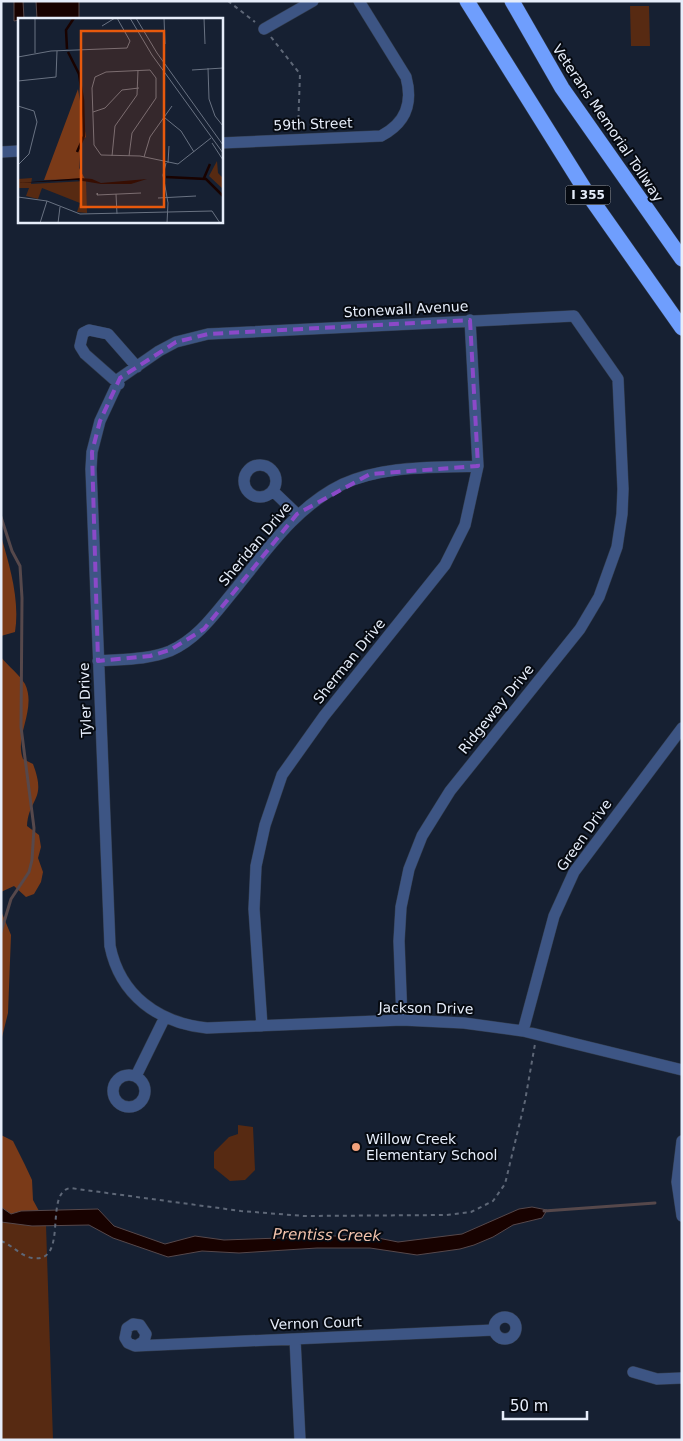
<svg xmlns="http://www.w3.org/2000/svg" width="683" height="1441" font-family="'DejaVu Sans',sans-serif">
	<rect width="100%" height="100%" fill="#162032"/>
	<path fill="#572a12" d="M630 6H649L650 46H631Z
		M238 1125 253 1127 255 1170 245 1180 230 1181 214 1168V1152L229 1137 238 1134Z
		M1 1222 46 1225 53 1440H1Z"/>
	<path fill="#7a3a18" d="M1 536C10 567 20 600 15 632L1 636Z
		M1 657C8 666 20 675 25 684 37 709 14 736 23 759L33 764C47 801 29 797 27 826L39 835 41 847 38 858 43 872 41 882 34 894 26 897 14 886 1 892Z
		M1 911 11 935 8 1013 1 1041Z
		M1 1135 13 1141 25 1165 32 1180 33 1200 39 1211 11 1214 1 1207Z"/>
	<path fill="#180200" stroke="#56484b" d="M14 1H23L24 19 14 21Z
		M36 1H79V19H37Z
		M1 1207 11 1214 21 1211 98 1209 114 1226 165 1244 195 1236 224 1240 363 1235 398 1242 462 1234 519 1209 532 1207 547 1210 542 1218 513 1225 493 1237 474 1245 460 1249 417 1255 370 1248H317L239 1253 202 1251 168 1257 113 1238 89 1225 32 1226 1 1222Z"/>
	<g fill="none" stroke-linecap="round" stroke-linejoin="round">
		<path stroke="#56484b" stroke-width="3" d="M1 517 12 551 20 566 22 598 21 727 34 828 32 860 29 872 11 899 1 932
			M544 1211 655 1203"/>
		<defs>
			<path id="minor" d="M264 29 313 1
				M221 143 381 136C406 123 413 103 406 77L359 1
				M1 152 19 151
				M119 384 85 354 80 346 83 333 89 330 108 334 137 367
				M244 481a16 16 0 1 1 32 0a16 16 0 1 1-32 0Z
				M273 491 297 514
				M98 661C122 659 147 660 170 651 195 640 211 619 228 598 263 556 293 508 343 484 385 465 433 468 478 466
				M402 1020 399 941 401 907 409 869 422 836 450 791 580 629 599 597 617 547 622 514 623 489 618 379 574 316 208 334 176 342 159 351 120 378 100 421 92 452 91 469 110 946C120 995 158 1023 207 1028L402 1020 464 1023 523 1031 682 1070
				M262 1026 254 909 256 866 265 825 282 775 324 716 445 565 465 525 478 466 470 320
				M523 1031 554 916 574 872 682 728
				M113 1091a16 16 0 1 1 32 0a16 16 0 1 1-32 0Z
				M136 1076 165 1017
				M682 1141 677 1182 682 1216
				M494 1328a11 11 0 1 1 22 0a11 11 0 1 1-22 0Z
				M295 1339 300 1440
				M138 1345 144 1341 146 1334 140 1325 133 1324 127 1328 125 1338 128 1343 135 1346 494 1330
				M633 1372 657 1379 682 1378"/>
			<path id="highway" d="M467 1 587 193 682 328
				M512 1 562 88 682 259"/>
		</defs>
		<use href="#minor" stroke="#333d4e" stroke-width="12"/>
		<use href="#highway" stroke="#333d4e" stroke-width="16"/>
		<path stroke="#5e6777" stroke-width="2" stroke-dasharray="4 4" stroke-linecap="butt" d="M228 1 255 22
			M271 37 300 74 298 130
			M1 1241C12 1245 21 1256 32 1258 70 1264 43 1193 70 1188L241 1211 304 1216 446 1215 471 1212 493 1201 505 1184 525 1101 535 1044"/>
		<use href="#minor" stroke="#3d5584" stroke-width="11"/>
		<use href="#highway" stroke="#6f9efd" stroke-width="15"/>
	</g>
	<path fill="none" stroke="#8b49c8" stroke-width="4" stroke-dasharray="10 6" stroke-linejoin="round" d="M470 320 478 466 370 474 297 514 204 629 170 650 150 656 98 661 92 452 100 421 120 378 176 342 208 334Z"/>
	<circle fill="#f1a17c" stroke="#060a11" stroke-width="2" cx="356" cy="1147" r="5"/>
	<g text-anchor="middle" stroke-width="4" stroke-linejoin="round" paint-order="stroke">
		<rect fill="#060a11" stroke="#a3a9b4" stroke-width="1" x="565.5" y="185.5" width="45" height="19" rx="4"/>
		<g font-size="12" font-weight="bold" fill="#e6edfa">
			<text x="588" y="199">I 355</text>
		</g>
		<g font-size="14" fill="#e6edfa" stroke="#060a11">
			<text transform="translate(608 123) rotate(56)" y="5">Veterans Memorial Tollway</text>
			<text transform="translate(313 124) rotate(-2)" y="5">59th Street</text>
			<text transform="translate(406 309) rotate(-3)" y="5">Stonewall Avenue</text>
			<text transform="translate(255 544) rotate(-50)" y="5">Sheridan Drive</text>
			<text transform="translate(349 661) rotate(-51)" y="5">Sherman Drive</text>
			<text transform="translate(85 700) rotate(-92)" y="5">Tyler Drive</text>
			<text transform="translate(496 709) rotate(-51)" y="5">Ridgeway Drive</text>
			<text transform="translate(584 835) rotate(-55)" y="5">Green Drive</text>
			<text transform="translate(426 1008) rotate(1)" y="5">Jackson Drive</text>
			<text transform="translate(316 1323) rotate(-2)" y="5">Vernon Court</text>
		</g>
		<g font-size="14" fill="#e6edfa" stroke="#060a11" text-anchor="start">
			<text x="366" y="1144">Willow Creek<tspan x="366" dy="16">Elementary School</tspan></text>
		</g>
		<g font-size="15" font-style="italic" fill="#f3c3ad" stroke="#060a11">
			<text transform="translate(327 1235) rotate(1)" y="5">Prentiss Creek</text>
		</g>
	</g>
	<g transform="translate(18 18)">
		<rect width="205" height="205" fill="#162032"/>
		<path d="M199 143 200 155 205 160V171L191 158ZM14 160 13 166 68 163 69 195 59 194 62 185 24 170 20 181 8 178 11 170H0V161Z" fill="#572a12"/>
		<path d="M60 71 68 119 63 122 61 150 67 161 26 162Z" fill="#7a3a18"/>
		<path d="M63 160 74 161 83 165 129 161 113 166H83L59 162 0 165Z" fill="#180200"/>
		<path fill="none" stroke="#180200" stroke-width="2.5" d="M49 31 48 12 56 0M50 34 61 56 65 82 66 118 59 134M148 159 188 161 205 178M186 160 192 146"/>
		<path fill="none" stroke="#697282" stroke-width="1" d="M17 0V35M112 0 134 37 205 135M118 0 139 35 205 127M146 0 147 26M186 0 187 26M84 8 97 0M0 39 33 33 109 30 112 23 99 0M190 50 191 81 197 98 205 108M174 52 205 50M0 63 38 59 39 33M0 88 16 93M75 94 87 90 104 72 121 70M147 100 163 113 176 134M194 125 205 142M83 137 76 127 74 70 77 59 88 54 132 52 138 60V80L114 115 111 138M83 137 122 138 160 146 193 120M94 138 97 108 119 77 120 52M126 139 132 119 154 88M148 145 145 157 150 185 149 205M150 145 151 128M0 147 11 136 19 104 16 93M98 176 99 196M79 177V175L80 176 79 177 123 175M0 179 29 183 62 196 194 193 202 205M140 180 178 178M22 205 29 183M40 205 42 189"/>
		<path fill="#e8590c" fill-opacity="0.15" stroke="#e8590c" stroke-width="2.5" d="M63 13H146V189H63Z"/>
		<rect width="205" height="205" fill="none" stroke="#e6edfa" stroke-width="2.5"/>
	</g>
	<rect width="683" height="1441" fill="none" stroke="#e6edfa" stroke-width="5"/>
	<path d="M503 1411v8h84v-8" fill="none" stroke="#e6edfa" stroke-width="2.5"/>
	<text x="510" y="1411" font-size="15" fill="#e6edfa" stroke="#060a11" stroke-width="4" paint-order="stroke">50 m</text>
</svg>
